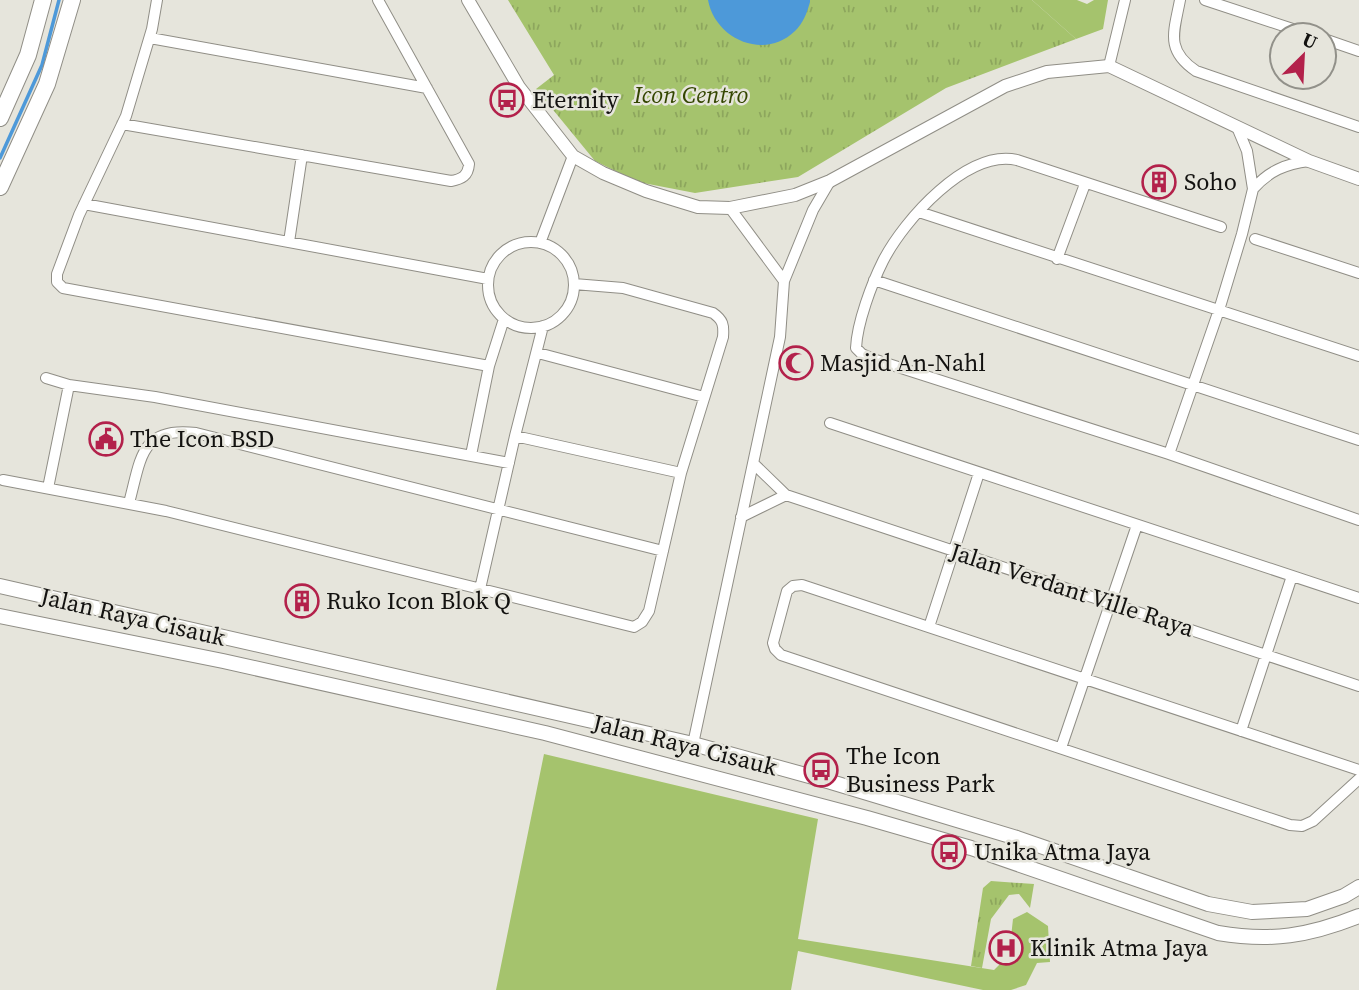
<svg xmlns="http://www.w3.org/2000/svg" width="1359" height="990" font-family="'Source Serif 4',serif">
	<defs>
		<pattern id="park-tufts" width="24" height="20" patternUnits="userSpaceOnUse" patternTransform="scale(1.75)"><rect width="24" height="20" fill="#a5c36d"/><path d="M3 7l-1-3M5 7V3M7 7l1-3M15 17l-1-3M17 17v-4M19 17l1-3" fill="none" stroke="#8da65d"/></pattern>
	</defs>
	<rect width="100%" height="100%" fill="#e6e5dc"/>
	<path fill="#a5c36d" d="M1032 0H1077L1087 4 1094 0H1108L1103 29 1076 39Z
		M544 754 818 819 798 939 994 970 1009 955 1013 919 1027 912 1048 926 1050 962 1037 963 1026 985 1011 990H983L798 951 791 990H496Z"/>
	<path fill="url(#park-tufts)" d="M508 0H1032L1076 39 946 88 798 177 695 193 638 182 595 161 536 89 554 75Z
		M991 881 1034 884 1030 908 1019 894 1009 895 991 919 982 968 971 966 983 888Z"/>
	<path fill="#4d99d9" d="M708 0H810V2C807 13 803 23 795 31 764 61 715 39 708 0Z"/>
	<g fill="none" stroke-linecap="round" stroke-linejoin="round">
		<path stroke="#4d99d9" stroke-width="3.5" d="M0 158 42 65 59 0"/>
		<defs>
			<path id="minor" d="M157 0 152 29 126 116 79 215 57 274V282L63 288 489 366
				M1180 0C1174 32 1165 50 1196 71L1359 127
				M1205 0 1311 35
				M150 38 427 88
				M1324 39 1359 51
				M1109 66 1125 0
				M122 124 451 181C462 179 468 176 469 164L378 0
				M1253 189C1269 171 1285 164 1309 161
				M84 204 488 279
				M730 208 784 281
				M919 212 1359 356
				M1221 227 1017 160C967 149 904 220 883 261 872 283 857 323 856 348L862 354 873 359 1169 454 1359 520
				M1255 239 1359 273
				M289 242 302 155
				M488 285a43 43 0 1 1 86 0a43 43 0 1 1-86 0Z
				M540 243 573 156
				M1057 259 1085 184
				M874 280 1359 440
				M538 353 704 397
				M46 378 69 385 155 397 509 463
				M830 423 1359 598
				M515 436 681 473
				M1169 454 1219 310 1242 234 1253 189 1247 151 1237 127
				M471 455 489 366 504 319
				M754 464 786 495 1359 686
				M3 480 166 511 634 627 642 622 649 611 681 473 723 337C724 325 723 320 713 313L623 288 574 284
				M48 488 69 385
				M129 503C141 459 140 426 196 433L663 551
				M741 517 786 495
				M480 589 515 436 543 326
				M929 627 979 473
				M1241 731 1292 576
				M693 744 780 337 784 281 813 210 830 181
				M1061 748 1137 525
				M1359 770 802 585 793 586 787 591 773 643 775 649 781 655 1290 825 1302 826 1313 821 1359 779"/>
			<path id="tertiary" d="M468 0 519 87 573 156 603 173 646 191 698 207 730 208 795 195 830 181 1005 86 1047 72 1109 66 1309 161 1359 179"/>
			<path id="secondary" d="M0 586 693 744 831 782 1017 838 1208 904 1252 912 1307 909 1344 896 1359 887
				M0 616 223 661 545 733 867 818 971 848 1218 933C1271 942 1309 936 1359 916"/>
			<path id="primary" d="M0 118 28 55 43 0
				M0 187 47 84 72 0"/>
		</defs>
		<use href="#minor" stroke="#908e86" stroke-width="12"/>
		<use href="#tertiary" stroke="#908e86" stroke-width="14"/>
		<use href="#secondary" stroke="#908e86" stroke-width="16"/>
		<use href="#primary" stroke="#908e86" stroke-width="18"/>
		<use href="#minor" stroke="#fff" stroke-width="10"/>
		<use href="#tertiary" stroke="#fff" stroke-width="12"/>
		<use href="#secondary" stroke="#fff" stroke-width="14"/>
		<use href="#primary" stroke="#fff" stroke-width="16"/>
	</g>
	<defs>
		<symbol id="bus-ring" viewBox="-11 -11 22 22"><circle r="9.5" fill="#e6e5dc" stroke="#b3214b" stroke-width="1.5"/><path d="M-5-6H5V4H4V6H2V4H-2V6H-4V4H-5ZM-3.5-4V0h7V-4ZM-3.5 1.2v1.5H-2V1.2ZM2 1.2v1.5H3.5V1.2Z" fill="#b3214b"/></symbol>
		<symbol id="building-ring" viewBox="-11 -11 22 22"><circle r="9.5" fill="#e6e5dc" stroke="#b3214b" stroke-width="1.5"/><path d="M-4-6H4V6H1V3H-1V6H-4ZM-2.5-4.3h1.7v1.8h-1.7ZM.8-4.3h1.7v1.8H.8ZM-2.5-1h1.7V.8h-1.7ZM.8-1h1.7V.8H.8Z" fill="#b3214b"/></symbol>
		<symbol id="mosque-ring" viewBox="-11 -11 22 22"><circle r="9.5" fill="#e6e5dc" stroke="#b3214b" stroke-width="1.5"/><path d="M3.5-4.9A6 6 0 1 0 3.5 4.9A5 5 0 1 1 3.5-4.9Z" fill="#b3214b"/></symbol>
		<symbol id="civic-ring" viewBox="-11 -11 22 22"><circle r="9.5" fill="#e6e5dc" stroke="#b3214b" stroke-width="1.5"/><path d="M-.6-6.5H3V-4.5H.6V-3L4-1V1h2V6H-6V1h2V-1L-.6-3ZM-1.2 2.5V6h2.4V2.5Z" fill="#b3214b"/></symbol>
		<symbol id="hospital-ring" viewBox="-11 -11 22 22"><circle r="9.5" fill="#e6e5dc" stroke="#b3214b" stroke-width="1.5"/><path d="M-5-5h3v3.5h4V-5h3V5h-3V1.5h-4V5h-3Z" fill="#b3214b"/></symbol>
	</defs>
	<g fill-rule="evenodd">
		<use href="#bus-ring" x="488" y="81" width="38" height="38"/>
		<use href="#building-ring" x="1140" y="163" width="38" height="38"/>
		<use href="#mosque-ring" x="777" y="344" width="38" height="38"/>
		<use href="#civic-ring" x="87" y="420" width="38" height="38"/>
		<use href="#building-ring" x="283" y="582" width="38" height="38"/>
		<use href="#bus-ring" x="802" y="751" width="38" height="38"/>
		<use href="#bus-ring" x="930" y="833" width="38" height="38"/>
		<use href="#hospital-ring" x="987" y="929" width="38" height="38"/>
	</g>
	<g text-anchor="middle" stroke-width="5" stroke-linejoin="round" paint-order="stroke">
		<g font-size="24" font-style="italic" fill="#344601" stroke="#e6e5dc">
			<text x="691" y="103">Icon Centro</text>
		</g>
		<g font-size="24" fill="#131210" stroke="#e6e5dc" text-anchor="start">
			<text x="532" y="108">Eternity</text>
			<text x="1184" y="190">Soho</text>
			<text x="820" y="371">Masjid An-Nahl</text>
			<text x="130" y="447">The Icon BSD</text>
			<text x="326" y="609">Ruko Icon Blok Q</text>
			<text x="846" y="764">The Icon<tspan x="846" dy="28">Business Park</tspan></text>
			<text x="974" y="860">Unika Atma Jaya</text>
			<text x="1030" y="956">Klinik Atma Jaya</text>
		</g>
		<g font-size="24" fill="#131210" stroke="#e6e5dc">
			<text transform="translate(1072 590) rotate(18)" y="8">Jalan Verdant Ville Raya</text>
			<text transform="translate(133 617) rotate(13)" y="8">Jalan Raya Cisauk</text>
			<text transform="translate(685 745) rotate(14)" y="8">Jalan Raya Cisauk</text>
		</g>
	</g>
	<g transform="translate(1303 56) rotate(24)"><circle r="33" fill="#e6e5dc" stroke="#92918a" stroke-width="2"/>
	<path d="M0-5L12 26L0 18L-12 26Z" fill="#b3214b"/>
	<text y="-10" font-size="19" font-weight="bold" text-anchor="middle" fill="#131210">U</text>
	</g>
</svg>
